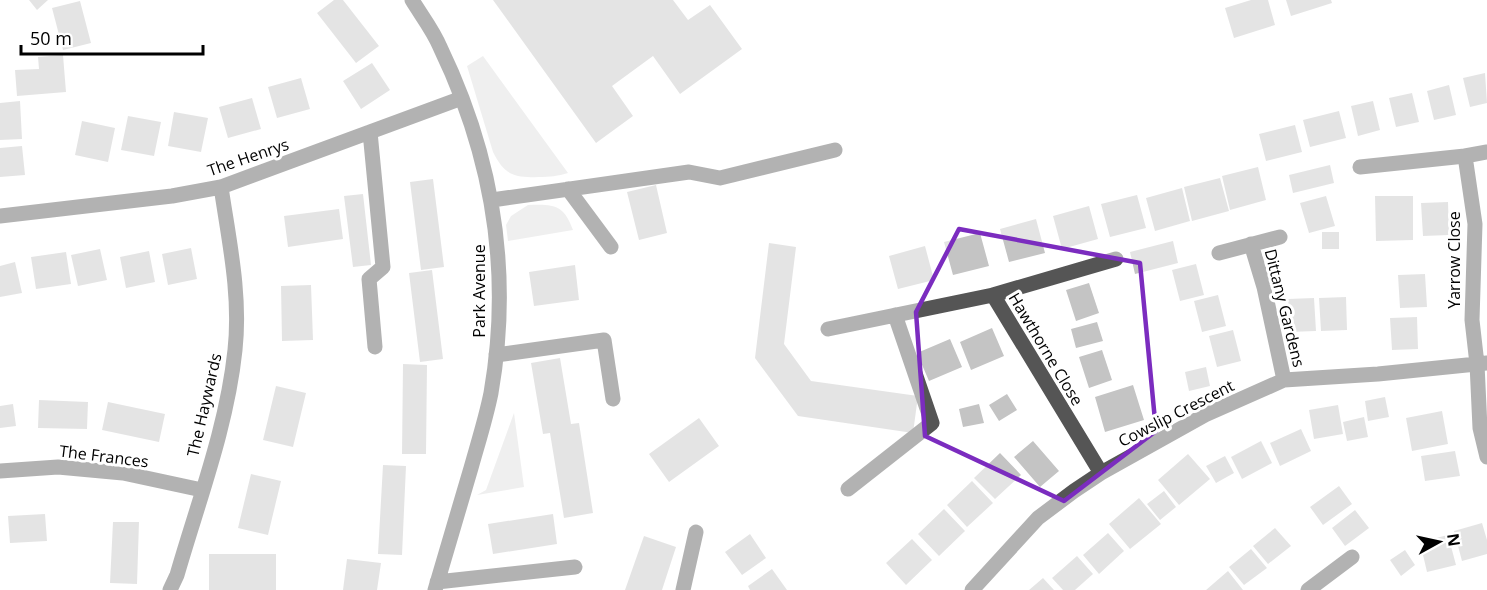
<svg xmlns="http://www.w3.org/2000/svg" width="1487" height="590" font-family="'Open Sans',sans-serif">
	<rect width="100%" height="100%" fill="#fff"/>
	<path fill="#dcdcdc" d="M483 56 568 173C558 176 550 177 539 177 515 178 505 176 493 152L467 66Z
		M528 205C553 204 564 204 573 230L508 241 506 225 511 216Z
		M514 413 524 487 477 495 486 490Z"/>
	<path fill="#c4c4c4" d="M29 0H48L37 10Z
		M334 0H343L379 46 356 63 317 13Z
		M493 0H673L688 20 710 5 742 49 680 94 653 56 612 86 633 116 596 143Z
		M1251 0H1268L1275 25 1234 38 1225 8Z
		M1286 0H1331L1332 3 1291 16Z
		M80 1 91 43 63 50 52 8Z
		M63 55 66 92 17 96 15 70 39 69 38 57Z
		M372 63 390 90 361 109 343 81Z
		M1485 73 1487 103 1470 107 1463 78Z
		M301 78 310 109 277 118 268 87Z
		M1449 85 1456 115 1434 120 1427 91Z
		M1412 93 1419 122 1396 127 1389 98Z
		M252 98 261 129 228 138 219 107Z
		M20 101 22 139 0 140V103Z
		M1373 101 1380 130 1358 136 1351 106Z
		M1339 111 1346 138 1310 147 1303 120Z
		M174 112 208 118 201 152 168 146Z
		M128 116 161 122 154 156 121 150Z
		M82 121 115 128 108 162 75 155Z
		M1295 125 1302 152 1266 161 1259 134Z
		M22 146 25 175 0 177V148Z
		M1330 165 1334 183 1293 193 1289 175Z
		M1258 167 1266 200 1230 210 1222 176Z
		M1220 178 1229 211 1192 221 1184 187Z
		M433 179 444 267 421 270 410 182Z
		M656 185 667 233 639 240 627 192Z
		M1182 188 1190 221 1155 231 1146 198Z
		M363 194 371 265 353 267 344 196Z
		M1137 195 1146 228 1110 237 1101 204Z
		M1326 196 1335 226 1309 233 1300 203Z
		M1375 196H1413V240L1376 241Z
		M1448 202 1449 235 1423 236 1421 203Z
		M1089 206 1098 239 1062 249 1053 216Z
		M339 209 343 239 288 247 284 216Z
		M1036 219 1045 253 1009 262 1000 229Z
		M1322 232H1339V249H1322Z
		M980 233 989 266 953 275 944 242Z
		M1173 241 1178 263 1135 274 1130 252Z
		M769 243 796 247 784 344 811 381 918 396 913 433 798 416 755 358Z
		M925 246 934 280 898 289 889 256Z
		M191 248 197 279 168 285 162 254Z
		M100 249 107 280 78 286 71 255Z
		M149 251 155 282 126 288 120 257Z
		M66 252 71 284 36 289 31 257Z
		M15 262 22 293 0 297V266Z
		M1196 264 1204 295 1180 301 1172 270Z
		M575 265 579 300 534 306 529 272Z
		M432 270 443 359 420 362 409 273Z
		M1425 274 1427 307 1400 308 1398 275Z
		M1089 283 1099 313 1076 321 1066 290Z
		M311 285 313 340 282 341 281 286Z
		M1218 295 1226 326 1202 332 1194 301Z
		M1346 297 1347 330 1321 331 1319 298Z
		M1314 298 1316 331 1289 332 1288 299Z
		M1417 317 1418 349 1392 350 1390 318Z
		M1097 322 1103 341 1076 348 1071 329Z
		M992 328 1004 356 971 370 960 342Z
		M1233 330 1241 361 1217 367 1209 336Z
		M950 339 962 367 929 381 917 353Z
		M1102 350 1112 380 1089 388 1079 357Z
		M560 358 571 424 579 423 593 513 564 518 550 433 543 434 531 363Z
		M403 364 427 365 426 454H402Z
		M1206 367 1210 386 1189 391 1185 372Z
		M1133 385 1144 420 1105 432 1095 397Z
		M276 386 306 393 293 447 263 440Z
		M1007 394 1017 410 999 421 989 405Z
		M1385 397 1389 417 1368 421 1365 401Z
		M39 400 88 402 87 429 38 428Z
		M108 402 165 414 159 442 102 430Z
		M13 404 16 426 0 428V406Z
		M979 404 984 423 963 427 959 409Z
		M1338 405 1343 434 1314 439 1309 410Z
		M1442 411 1448 444 1412 451 1406 418Z
		M1364 417 1368 437 1347 441 1343 422Z
		M699 418 719 446 669 482 649 454Z
		M1301 429 1311 451 1280 466 1270 443Z
		M1033 441 1059 471 1040 487 1014 457Z
		M1261 441 1272 463 1242 479 1231 457Z
		M1455 451 1460 476 1425 481 1421 456Z
		M1000 453 1021 475 995 499 974 478Z
		M1188 454 1210 479 1179 505 1158 480Z
		M1225 456 1234 473 1216 483 1206 466Z
		M383 465 406 466 402 555 378 554Z
		M251 474 281 481 268 535 238 528Z
		M972 481 993 503 967 527 947 505Z
		M1339 486 1352 504 1323 525 1310 507Z
		M1164 491 1176 507 1160 520 1147 504Z
		M1139 498 1161 524 1130 549 1109 524Z
		M944 509 965 531 939 556 918 534Z
		M1355 510 1369 528 1345 546 1332 528Z
		M45 514 47 541 10 543 8 516Z
		M553 514 557 544 493 554 488 524Z
		M113 522H139L137 584 110 583Z
		M1482 523 1487 540V554L1462 561 1454 531Z
		M1275 528 1291 546 1268 564 1253 546Z
		M1108 533 1124 551 1099 574 1083 555Z
		M750 534 766 558 742 575 725 552Z
		M1448 535 1456 565 1427 572 1420 542Z
		M644 536 676 547 662 590H625Z
		M912 539 932 560 906 585 886 563Z
		M1251 549 1267 568 1244 585 1229 567Z
		M1405 550 1415 565 1401 576 1390 560Z
		M209 554H276V590H209Z
		M1077 556 1093 574 1075 590H1063L1052 578Z
		M347 559 381 563 377 590H343Z
		M772 569 787 590H750L748 586Z
		M1228 571 1243 590H1206Z
		M1043 578 1054 590H1029Z"/>
	<g fill="none" stroke-linecap="round" stroke-linejoin="round">
		<path stroke="#555" stroke-width="15" d="M412 0C421 15 433 30 440 47 493 157 512 272 491 393 486 418 478 443 471 468 459 508 447 549 435 590
			M370 132 383 267 369 279 375 347
			M1487 152 1465 156 1475 224 1472 320 1477 364 1480 428 1487 457
			M1360 167 1465 156
			M568 189 611 247
			M492 200 689 172 720 178 835 150
			M0 216 172 196 221 187 462 98
			M1251 244 1264 287 1284 380
			M1219 253 1280 237
			M993 295 1116 259
			M828 329 993 295 1101 473
			M496 355 604 340 613 399
			M0 471 58 467 123 473 202 490
			M848 489 932 423 895 315
			M437 582 575 567
			M170 590 177 575C198 502 227 427 235 350 241 295 229 241 221 187
			M683 590 696 532
			M972 590 1038 518 1074 491 1101 473 1205 415 1284 380 1378 374 1487 363
			M1308 590 1352 557"/>
	</g>
	<path d="M0 0H1487V590H0ZM959 229 1140 263 1156 431 1064 501 925 436 916 312Z" fill="#fff" fill-opacity=".55" fill-rule="evenodd"/>
	<path fill="none" stroke="#7b2cbf" stroke-width="4.5" stroke-linejoin="round" d="M959 229 1140 263 1156 431 1064 501 925 436 916 312Z"/>
	<g text-anchor="middle" stroke-width="6" stroke-linejoin="round" paint-order="stroke">
		<g font-size="16" fill="#000" stroke="#fff">
			<text transform="translate(248 157) rotate(-19)" y="6">The Henrys</text>
			<text transform="translate(1454 260) rotate(-90)" y="6">Yarrow Close</text>
			<text transform="translate(479 291) rotate(-90)" y="6">Park Avenue</text>
			<text transform="translate(1285 308) rotate(76)" y="6">Dittany Gardens</text>
			<text transform="translate(1046 349) rotate(59)" y="6">Hawthorne Close</text>
			<text transform="translate(204 405) rotate(-77)" y="6">The Haywards</text>
			<text transform="translate(1176 413) rotate(-27)" y="6">Cowslip Crescent</text>
			<text transform="translate(104 456) rotate(7)" y="6">The Frances</text>
		</g>
	</g>
	<g transform="translate(1439 542) rotate(82)" stroke="#ffffff" stroke-width="4.5" paint-order="stroke">
	<path d="M0-4.5L10 22L0 15L-10 22Z" fill="#000000"/>
	<text y="-9" font-size="16" font-weight="bold" text-anchor="middle" fill="#000000">N</text>
	</g>
	<path d="M21 45v9h182v-9" fill="none" stroke="#000000" stroke-width="3"/>
	<text x="30" y="45" font-size="18" fill="#000000" stroke="#ffffff" stroke-width="4.5" paint-order="stroke">50 m</text>
</svg>
